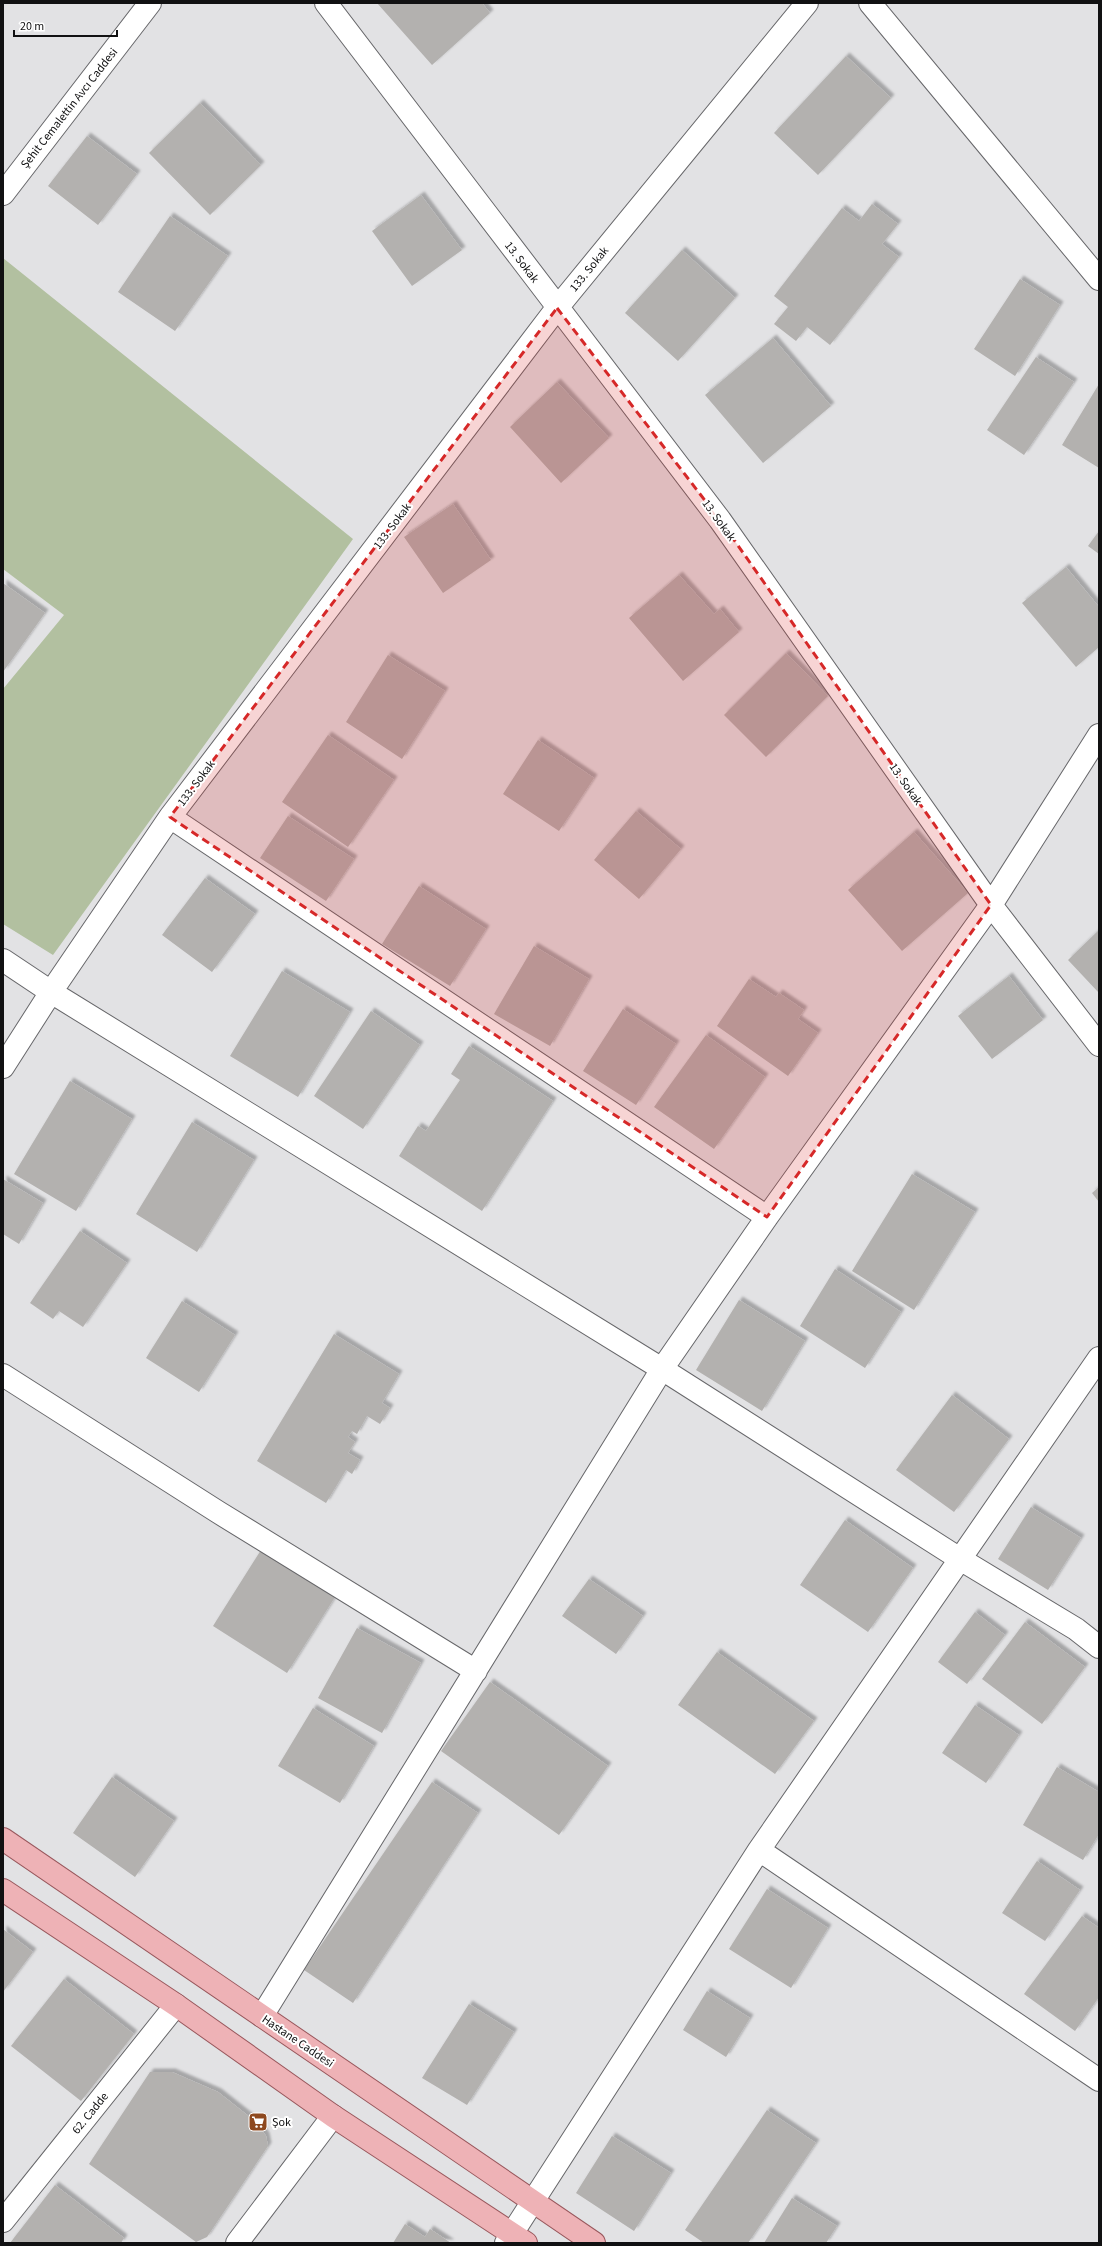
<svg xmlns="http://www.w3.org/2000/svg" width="1102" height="2246" font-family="'Source Sans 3',sans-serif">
	<defs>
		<filter id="shadow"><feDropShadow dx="3.5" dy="-3.5" stdDeviation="1" flood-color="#0004"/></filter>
	</defs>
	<rect width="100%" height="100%" fill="#e2e2e4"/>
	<path fill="#b2c0a0" d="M3 258 353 539 53 955 3 924V689L64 615 3 569Z"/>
	<path fill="#b3b1af" filter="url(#shadow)" d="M377 3H482L490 13 432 65Z
		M846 56 891 98 818 175 774 133Z
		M200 103 261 165 210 215 149 153Z
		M87 136 137 174 98 225 48 186Z
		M421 195 462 250 412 286 372 231Z
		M872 204 898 224 882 244 899 257 830 345 807 327 796 341 774 324 788 307 774 296 842 208 859 221Z
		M170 216 228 256 175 331 118 292Z
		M682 250 735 298 678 361 625 313Z
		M1020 279 1060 305 1015 376 974 349Z
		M773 338 831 406 763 463 705 395Z
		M1036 357 1074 382 1024 455 987 430Z
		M557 382 609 438 561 483 510 427Z
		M1099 384V468L1062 445Z
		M453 504 491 560 443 593 404 537Z
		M1099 531V554L1088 546Z
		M1066 567 1099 607V647L1076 667 1022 603Z
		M679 575 714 614 720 609 739 632 683 681 629 618Z
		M3 583 45 613 3 672Z
		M786 653 828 696 766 757 724 715Z
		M388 655 445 691 402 759 346 722Z
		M328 735 394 780 348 847 282 802Z
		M538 740 594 778 559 831 503 794Z
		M636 811 681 849 639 899 594 860Z
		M288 816 354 859 326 901 260 858Z
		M914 832 968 893 902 951 848 890Z
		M205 878 255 914 212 972 162 935Z
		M419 886 486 929 450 986 382 944Z
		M1099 930V993L1068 960Z
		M534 946 589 979 550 1046 494 1014Z
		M282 971 350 1012 298 1097 230 1056Z
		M1009 976 1043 1020 992 1059 958 1016Z
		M749 979 776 997 779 993 804 1010 798 1019 818 1033 788 1076 717 1026Z
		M623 1009 676 1044 636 1105 583 1071Z
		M371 1011 420 1045 363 1129 314 1096Z
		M706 1035 765 1077 714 1149 654 1107Z
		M469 1046 553 1101 482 1211 399 1156 418 1126 426 1131 460 1080 451 1074Z
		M70 1081 132 1119 76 1211 14 1174Z
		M192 1122 254 1160 197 1252 136 1214Z
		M912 1174 975 1212 914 1310 852 1271Z
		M3 1179 43 1203 19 1244 3 1234Z
		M1099 1187V1202L1092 1193Z
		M80 1231 127 1263 83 1327 59 1311 53 1319 30 1303Z
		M835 1269 901 1312 865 1368 800 1326Z
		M739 1300 805 1341 762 1411 696 1370Z
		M182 1301 235 1335 199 1392 146 1358Z
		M334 1334 399 1374 382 1403 390 1408 380 1424 367 1416 357 1434 352 1431 348 1437 355 1442 348 1453 360 1460 352 1474 346 1470 326 1503 257 1461Z
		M952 1395 1009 1439 954 1512 896 1470Z
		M1031 1507 1081 1538 1048 1590 998 1559Z
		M845 1520 913 1568 868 1632 800 1585Z
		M261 1550 335 1597 287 1673 213 1626Z
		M589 1579 643 1616 616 1654 562 1616Z
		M975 1612 1005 1635 967 1684 938 1662Z
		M1025 1622 1085 1667 1042 1724 982 1679Z
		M357 1628 421 1663 382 1733 318 1698Z
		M717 1652 814 1721 775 1774 678 1705Z
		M490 1682 608 1766 559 1835 441 1751Z
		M975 1705 1019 1735 986 1783 942 1753Z
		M313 1708 374 1746 340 1803 278 1766Z
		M1057 1767 1099 1792V1834L1083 1860 1023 1825Z
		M112 1777 174 1821 135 1877 73 1833Z
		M432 1782 478 1813 353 2003 304 1970Z
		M1037 1861 1080 1890 1045 1941 1002 1913Z
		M767 1889 828 1928 791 1988 729 1949Z
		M1082 1916 1099 1928V1997L1075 2031 1024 1994Z
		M3 1929 33 1952 3 1992Z
		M64 1979 134 2034 81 2101 11 2046Z
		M707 1991 750 2018 726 2057 683 2030Z
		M469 2004 514 2032 467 2105 422 2078Z
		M150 2072H172L218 2092 256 2122 266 2136 268 2146 207 2237 196 2242 89 2164Z
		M767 2110 816 2143 748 2243H704L685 2230Z
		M612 2136 671 2173 634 2231 576 2193Z
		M55 2185 124 2238 121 2243H10Z
		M792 2198 837 2226 826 2243H764Z
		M405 2224 425 2237 430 2229 451 2243H393Z"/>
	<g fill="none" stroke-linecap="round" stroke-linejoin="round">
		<defs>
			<path id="minor" d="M326 3 720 520 991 905 1099 1045
				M870 3 1099 279
				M3 194 150 3
				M170 817 767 1217
				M3 960 51 992 662 1369 960 1559 1076 1629 1099 1647
				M3 1067 51 992 170 817 557 308 807 3
				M3 1375 218 1512 476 1671
				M759 1850 1099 2080
				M262 2016 662 1369 767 1217 991 905 1099 735
				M3 2221 176 2005
				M237 2243 333 2116
				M506 2243 759 1850 1099 1358"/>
			<path id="major" d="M3 1839 594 2243
				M3 1890 176 2005 333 2116 526 2243"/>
		</defs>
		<use href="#minor" stroke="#67676a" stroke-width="24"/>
		<use href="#major" stroke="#99585d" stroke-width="24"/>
		<use href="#minor" stroke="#fff" stroke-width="22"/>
		<use href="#major" stroke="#eeb2b6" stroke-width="22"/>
	</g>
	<path fill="#d62828" fill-opacity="0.2" stroke="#d62828" stroke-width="3" stroke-dasharray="8 5" stroke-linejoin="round" d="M557 308 720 520 991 905 767 1217 170 817Z"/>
	<defs>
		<symbol id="supermarket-square" viewBox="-11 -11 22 22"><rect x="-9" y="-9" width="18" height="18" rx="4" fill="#8e491f" stroke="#fff"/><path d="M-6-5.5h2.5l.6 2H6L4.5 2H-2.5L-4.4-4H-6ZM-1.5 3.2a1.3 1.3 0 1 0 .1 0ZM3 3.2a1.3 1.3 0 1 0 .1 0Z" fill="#fff"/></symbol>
	</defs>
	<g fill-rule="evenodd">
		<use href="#supermarket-square" x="247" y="2111" width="22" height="22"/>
	</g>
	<g text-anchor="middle" stroke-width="4" stroke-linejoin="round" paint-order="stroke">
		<g font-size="12" fill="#111112" stroke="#fff">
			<text transform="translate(69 108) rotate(-52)" y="4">Şehit Cemalettin Avcı Caddesi</text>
			<text transform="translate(522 262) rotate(53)" y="4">13. Sokak</text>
			<text transform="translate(589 269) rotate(-51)" y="4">133. Sokak</text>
			<text transform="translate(719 520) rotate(54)" y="4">13. Sokak</text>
			<text transform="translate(392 526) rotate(-53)" y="4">133. Sokak</text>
			<text transform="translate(196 783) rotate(-53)" y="4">133. Sokak</text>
			<text transform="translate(906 784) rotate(55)" y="4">13. Sokak</text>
			<text transform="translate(298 2041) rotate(34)" y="4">Hastane Caddesi</text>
			<text transform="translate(90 2113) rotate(-51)" y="4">62. Cadde</text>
		</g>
		<g font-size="12" fill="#111112" stroke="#fff" text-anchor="start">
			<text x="272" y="2126">Şok</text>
		</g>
	</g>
	<rect width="1102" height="2246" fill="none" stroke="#111112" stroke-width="8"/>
	<path d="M14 30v6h103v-6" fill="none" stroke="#111112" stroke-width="2"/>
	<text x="20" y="30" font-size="12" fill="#111112" stroke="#ffffff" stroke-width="3" paint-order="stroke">20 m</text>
</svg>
